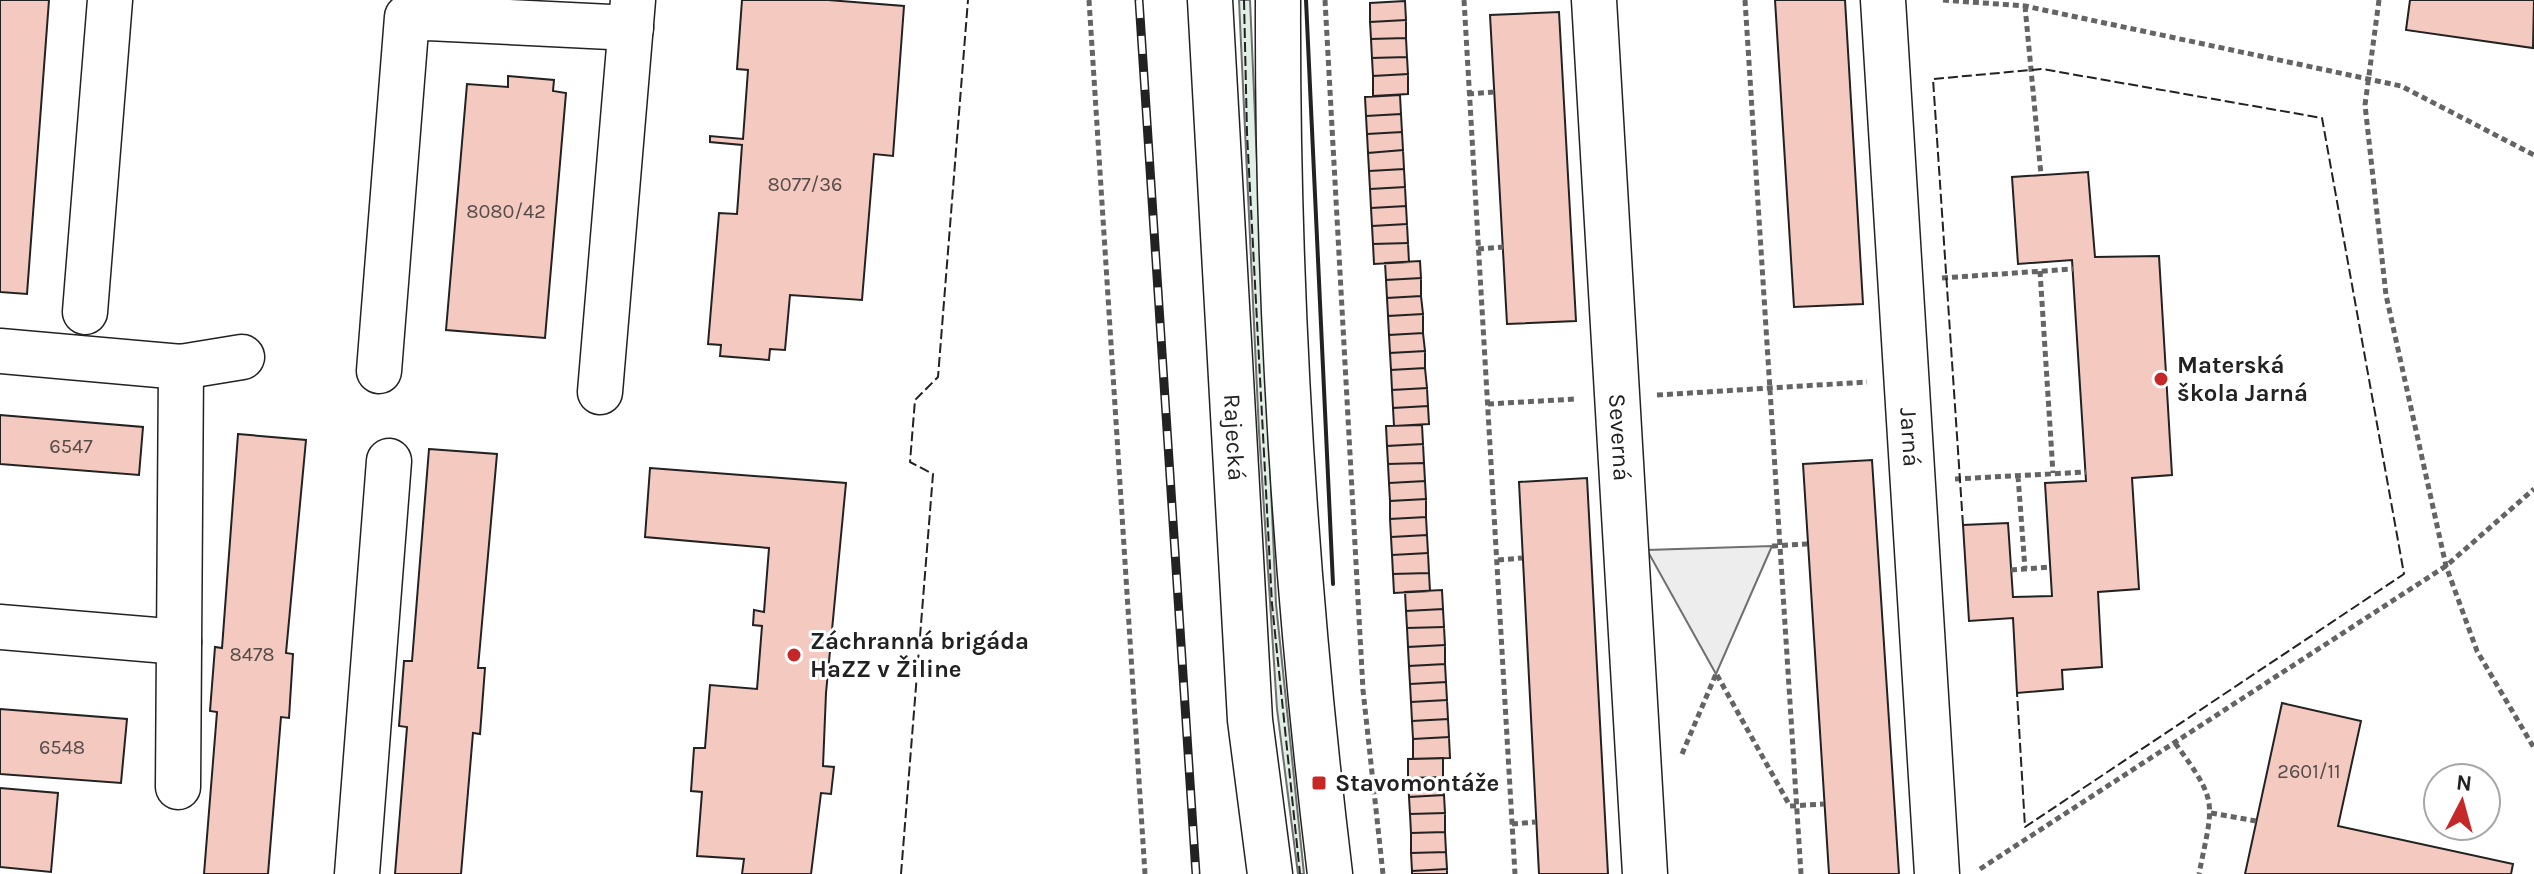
<svg xmlns="http://www.w3.org/2000/svg" width="2534" height="874" font-family="Karla,sans-serif">
	<rect width="100%" height="100%" fill="#fff"/>
	<path fill="#e0efe3" stroke="#6f6f6f" stroke-width="2" d="M1239 0H1250L1276 604 1304 874H1298L1277 709 1259 432Z"/>
	<path fill="#ededed" stroke="#6f6f6f" stroke-width="2" d="M1772 546 1716 674 1647 550Z"/>
	<path fill="#f3c9c0" stroke="#222" stroke-width="2" d="M0 0H49L27 294 0 292Z
		M742 0H828L904 6 893 156 874 154 862 300 790 295 785 350 770 349 769 360 720 356 721 345 708 344 719 213 737 214 742 145 710 142V136L743 139 748 70 737 69Z
		M1775 0H1845L1863 304 1794 307Z
		M2410 0H2534L2533 48 2406 30Z
		M1405 1 1406 20 1370 22V3Z
		M1559 12 1576 321 1507 324 1490 15Z
		M1406 20V38L1371 39 1370 22Z
		M1406 38 1407 57 1372 58 1371 39Z
		M1407 57 1408 74 1373 76 1372 58Z
		M1408 74V94L1373 96V76Z
		M508 76 554 80 553 91 566 93 545 338 446 330 467 84 508 87Z
		M1400 95 1401 114 1366 116 1365 97Z
		M1401 114 1402 132 1367 134 1366 116Z
		M1402 132 1403 150 1368 153 1367 134Z
		M1403 150 1404 169 1369 171 1368 153Z
		M1404 169 1405 187 1370 189 1369 171Z
		M2088 172 2095 257 2159 256 2172 475 2132 478 2139 589 2098 592 2102 667 2062 670 2063 689 2017 693 2013 618 1969 621 1963 525 2008 523 2013 597 2052 596 2045 483 2086 481 2072 260 2018 264 2012 177Z
		M1405 187 1406 206 1371 208 1370 189Z
		M1406 206 1407 224 1372 226 1371 208Z
		M1407 224 1408 243 1373 244 1372 226Z
		M1408 243 1409 262 1374 264 1373 244Z
		M1420 261 1421 278 1386 280 1385 263Z
		M1421 278V296L1387 298 1386 280Z
		M1421 296 1423 314 1388 316 1387 298Z
		M1423 314V333L1389 335 1388 316Z
		M1423 333 1425 351 1390 353 1389 335Z
		M1425 351V368L1391 370 1390 353Z
		M1425 368 1427 388 1392 390 1391 370Z
		M1427 388 1428 406 1393 408 1392 390Z
		M1428 406 1429 424 1394 426 1393 408Z
		M0 415 143 427 139 475 0 464Z
		M1422 425 1423 444 1387 446 1386 426Z
		M238 434 306 440 286 653 293 654 289 718 281 717 268 874H204L217 712 210 711 215 647 222 648Z
		M1423 444 1424 463 1388 464 1387 446Z
		M429 449 497 454 478 668H485L480 734 473 733 461 874H395L407 727 399 726 404 661H412Z
		M1872 460 1899 874H1829L1803 464Z
		M1424 463 1425 481 1389 483 1388 464Z
		M650 468 846 483 826 693 823 766 834 767 831 794 821 793 811 874H742L744 859 697 856 702 792 691 791 694 748H705L710 685 757 689 762 626 753 625 754 610 764 612 769 548 645 537Z
		M1587 478 1608 874H1539L1519 482Z
		M1425 481 1426 499 1390 501 1389 483Z
		M1426 499V517L1390 519V501Z
		M1426 517 1427 535 1391 537 1390 519Z
		M1427 535 1428 553 1392 555 1391 537Z
		M1428 553 1429 573 1393 574 1392 555Z
		M1429 573 1430 591 1394 593 1393 574Z
		M1442 590 1443 609 1406 611 1405 592Z
		M1443 609 1444 627 1407 628 1406 611Z
		M1444 627 1445 645 1408 647 1407 628Z
		M1445 645V664L1409 666 1408 647Z
		M1445 664 1446 682 1410 684 1409 666Z
		M1446 682 1447 700 1411 702 1410 684Z
		M1447 700 1448 719 1412 721 1411 702Z
		M2282 703 2361 721 2338 826 2513 864 2511 874H2245Z
		M0 709 127 719 121 783 0 774Z
		M1448 719 1449 737 1413 739 1412 721Z
		M1449 737 1450 758 1413 759V739Z
		M1443 758V777L1408 778V759Z
		M1443 777 1444 795 1409 797 1408 778Z
		M0 788 58 793 51 872 0 867Z
		M1444 795 1445 813 1410 814 1409 797Z
		M1445 813V832L1411 833 1410 814Z
		M1445 832 1446 852 1411 853V833Z
		M1446 852 1447 869 1412 871 1411 853Z
		M1447 869V874H1412V871Z"/>
	<g fill="none" stroke-linecap="round" stroke-linejoin="round">
		<defs>
			<g id="minor">
				<path id="s1" d="M1594 0 1645 874"/>
				<path id="s2" d="M1883 0 1937 874"/>
				<path d="M85 312 110 0"/>
				<path d="M0 351 181 367 242 357"/>
				<path d="M379 371 407 17 631 28"/>
				<path d="M600 392 633 0"/>
				<path d="M0 627 179 642"/>
				<path d="M178 787 181 367"/>
				<path d="M357 874 389 461"/>
			</g>
			<g id="major">
				<path id="s3" d="M1210 0 1250 720 1270 874"/>
				<path d="M1278 0C1277 292 1295 585 1330 874"/>
			</g>
		</defs>
		<use href="#minor" stroke="#222" stroke-width="47"/>
		<use href="#major" stroke="#222" stroke-width="47"/>
		<path stroke="#646464" stroke-width="5" stroke-dasharray="6 4" stroke-linecap="butt" d="M1089 0 1145 874
			M1325 0 1363 690 1383 874
			M1464 0 1515 874
			M1745 0 1801 874
			M1943 0 2025 6 2401 86 2534 155
			M2379 0 2365 105 2386 295 2446 566 2477 651 2534 748
			M2025 6 2041 175
			M1468 94 1494 92
			M1478 249 1503 247
			M2040 271 2053 473
			M1942 278 2073 269
			M1657 395 1867 382
			M1488 404 1575 399
			M2018 476 2025 569
			M1955 479 2086 472
			M1772 546 1807 544
			M1498 560 1522 558
			M2011 570 2050 567
			M1717 675 1790 806 1824 804
			M2175 743C2220 804 2213 802 2199 874
			M1682 754 1716 674
			M2211 813 2256 821
			M1512 824 1536 822
			M1980 869 2446 566 2534 489"/>
		<use href="#minor" stroke="#fff" stroke-width="44"/>
		<use href="#major" stroke="#fff" stroke-width="44"/>
		<defs>
			<path id="rail" d="M1139 0 1196 874"/>
		</defs>
		<use href="#rail" stroke="#222" stroke-width="9"/>
		<use href="#rail" stroke="#fff" stroke-width="6" stroke-dasharray="18" stroke-linecap="butt"/>
		<path stroke="#222" stroke-width="2" stroke-dasharray="10 4" stroke-linecap="butt" d="M1244 0 1247 133 1272 604 1300 874
			M1963 525 1933 79 2042 69 2322 118 2404 574 2025 827 2017 693
			M901 874 933 474 910 462 915 400 938 377 968 0"/>
		<path stroke="#222" stroke-width="4" d="M1306 0 1333 584"/>
	</g>
	<g fill="#c62828" stroke="#fff" stroke-width="3">
		<circle cx="2161" cy="379" r="8"/>
		<circle cx="794" cy="655" r="8"/>
		<rect x="1311" y="775" width="16" height="16" rx="4"/>
	</g>
	<g text-anchor="middle" stroke-width="6" stroke-linejoin="round" paint-order="stroke">
		<g font-size="20" fill="#564c4a">
			<text x="805" y="191">8077/36</text>
			<text x="506" y="218">8080/42</text>
			<text x="71" y="453">6547</text>
			<text x="252" y="661">8478</text>
			<text x="62" y="754">6548</text>
			<text x="2309" y="778">2601/11</text>
		</g>
		<g font-size="24" font-weight="bold" fill="#222" stroke="#fff" text-anchor="start">
			<text x="2177" y="373">Materská<tspan x="2177" dy="28">škola Jarná</tspan></text>
			<text x="810" y="649">Záchranná brigáda<tspan x="810" dy="28">HaZZ v Žiline</tspan></text>
			<text x="1335" y="791">Stavomontáže</text>
		</g>
		<g font-size="24" fill="#222" stroke="#fff">
			<text dy="8" stroke="none"><textPath href="#s1" startOffset="438">Severná</textPath></text>
			<text dy="8" stroke="none"><textPath href="#s2" startOffset="438">Jarná</textPath></text>
			<text dy="8" stroke="none"><textPath href="#s3" startOffset="438">Rajecká</textPath></text>
		</g>
	</g>
	<g transform="translate(2462 802) rotate(6)"><circle r="38" fill="#ffffff" stroke="#a7a7a7" stroke-width="2"/>
	<path d="M0-6L14 30L0 20L-14 30Z" fill="#c62828"/>
	<text y="-12" font-size="22" font-weight="bold" text-anchor="middle" fill="#222222">N</text>
	</g>
</svg>
